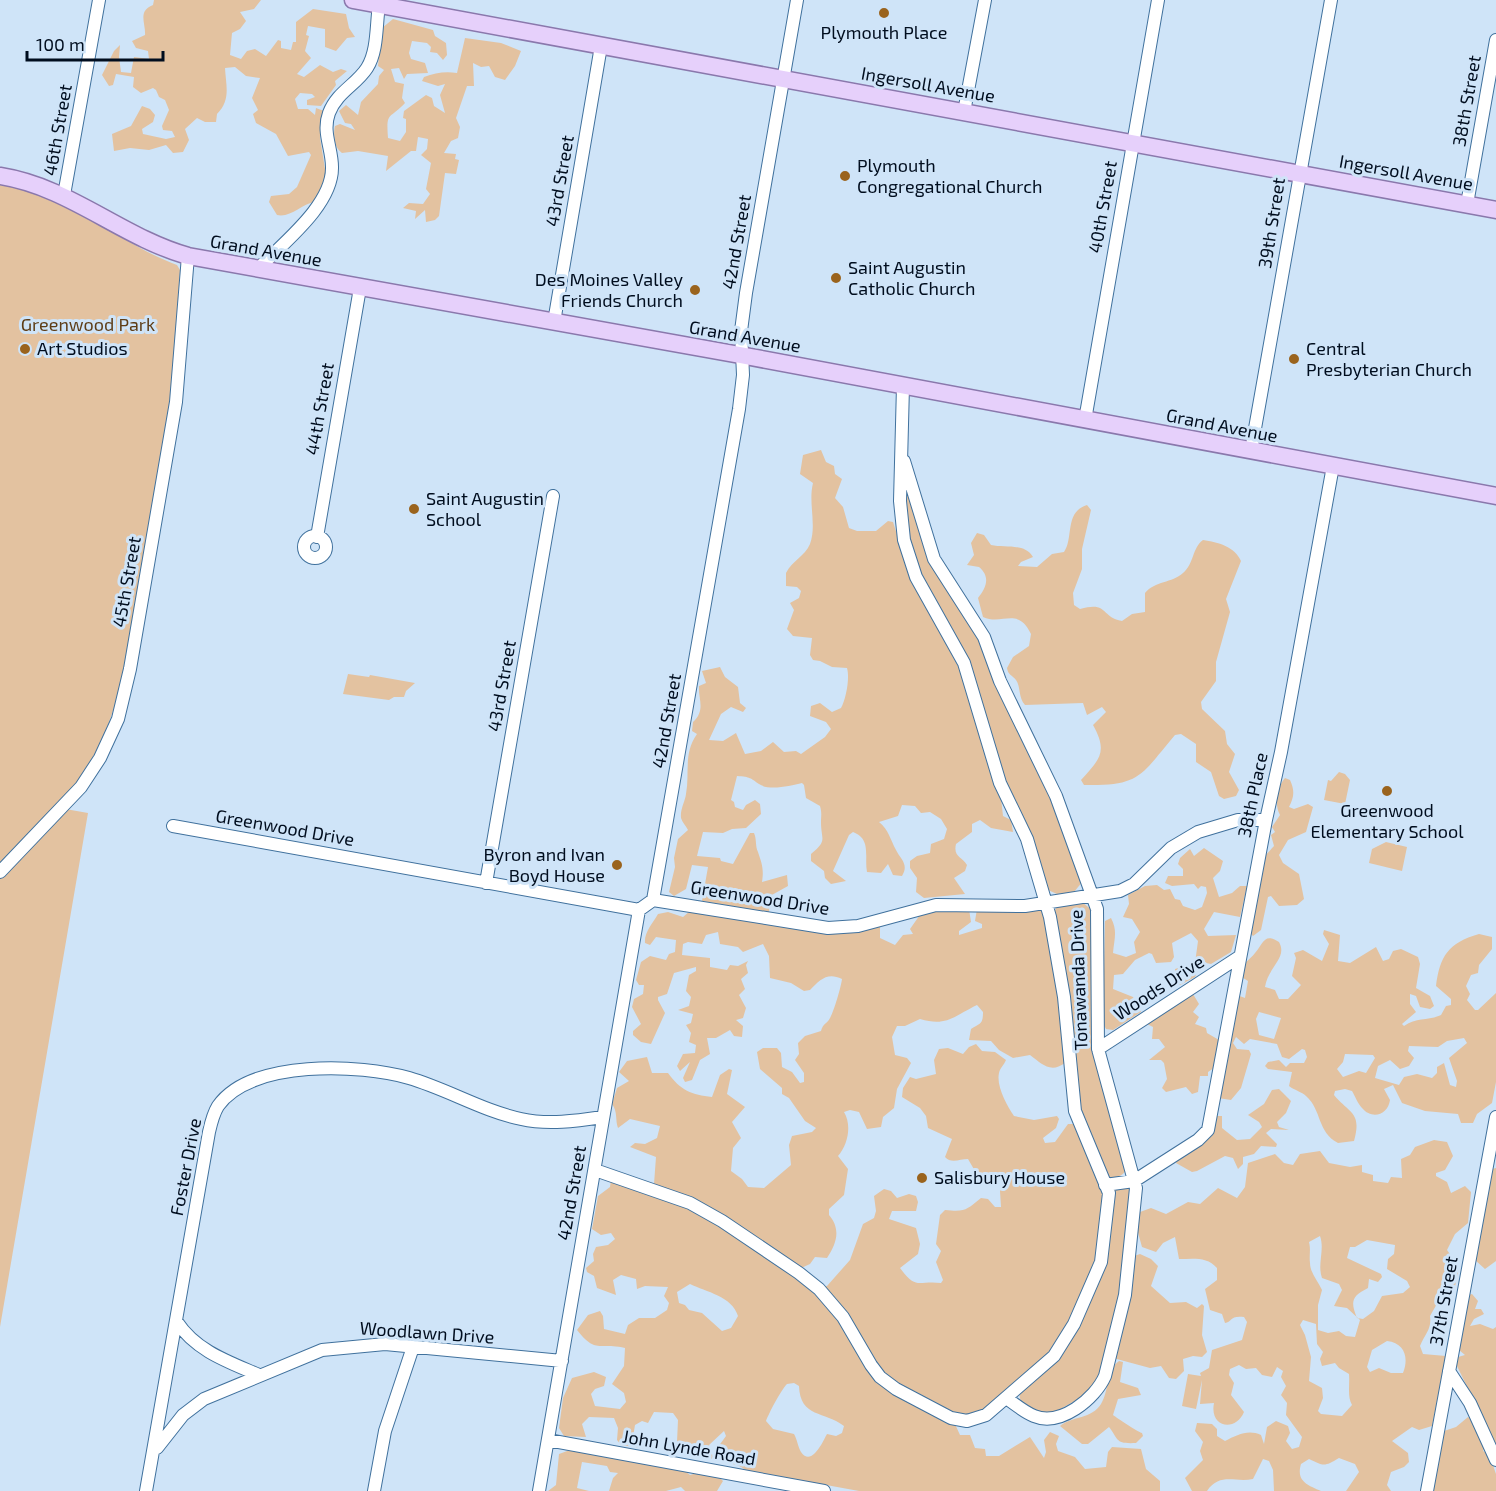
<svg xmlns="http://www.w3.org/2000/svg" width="1496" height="1491" font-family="'Exo 2',sans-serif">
	<rect width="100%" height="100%" fill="#cfe4f8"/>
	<path fill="#e3c2a0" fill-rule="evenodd" d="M154 0H261L254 9 240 12 246 21 240 29 232 33 230 55 241 59 247 51 255 49 266 56 278 40 281 41V48L291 50 293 42H296V22L313 9 346 14 349 28 355 37 347 38 336 51 325 47V29L308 26 306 35 309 36 305 51 311 58 297 74 304 77 320 65 333 72 341 69 347 71 335 81 336 85 321 106 307 105V100L315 97 312 94 300 93 295 99 298 109H308L315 115 316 108 324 111 320 138 326 175 315 202C301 204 291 218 277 215L269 202 271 196 289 194 297 187 311 155 309 152 288 156 276 134 256 123 253 114 258 110 252 98 260 78 246 76 235 67 225 68C226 86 231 100 217 114L216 122H205L197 118 185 129 189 140 183 152 173 153 166 145 149 150 130 148 114 151 112 134 131 126 142 106 150 109 155 115 153 122 142 129 143 134 166 139 175 137 172 131 163 130 162 126 169 110 165 100 159 97 156 90 153 88 141 93 133 87 134 77 116 74 113 85 109 86 102 75 114 51 120 45 119 57 121 72 131 73 134 57 149 59 148 51 136 48 132 41 145 35C146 24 137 11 153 5Z
		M393 19 433 30 435 36 446 43 447 55 443 60 437 53 430 52 431 47 427 43 412 41 409 53 411 59 425 63 428 73 407 74 404 79 399 68 391 69 395 82 404 84 402 98 405 103C389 120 386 111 388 138L400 141 406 132V119L403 118 404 111 426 95 432 98 434 106 445 113 440 95 445 84 438 86 422 81 424 77C435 73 445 71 457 73L465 38 501 43 521 51 515 66 505 80 495 77 489 66 481 67 473 63 474 86H467L456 118 460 127 458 138 451 141 444 153 456 154 455 159 459 160 456 174 445 173 439 216 435 220 426 222 425 210 415 219 416 211 403 208 409 203 423 204 430 194 426 189 431 163 421 155 427 149 428 139 418 137 416 151H411L386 171 388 156 358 151 342 153C334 148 333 134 335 126L340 124 355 130 351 124 345 123 339 111 346 105 358 115 361 102 378 84 379 76 384 70 378 66 382 28Z
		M0 185C65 191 117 243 177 265L180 270 172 395 122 685 101 745 79 782 54 807 88 813 0 1327Z
		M821 450 826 462 834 466 835 474 842 479 835 498 843 507 849 528 857 531H876L888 521 893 522 912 581 959 668 985 755 1001 798 1003 816 1011 820 1013 832 991 828 980 820 972 824V832L956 844C953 857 962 856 967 865L965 871 954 878 965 894 924 898 916 892 917 878 910 868V861L917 856 930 853 931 844 944 839 947 829 941 819 930 812 921 813 915 806 902 805 898 816 879 822C889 830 890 839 896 850 901 860 909 864 902 876L893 875 888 864 881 873 867 872C864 857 872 839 853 832L849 835 833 871 846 881 831 884 825 878 824 871 811 861V854C828 840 821 840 821 822 821 816 822 813 820 806L806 798 804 785 802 783C790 786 769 791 759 784 750 778 751 777 737 776L731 800 734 802 735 807 743 810 746 805 755 800 760 804 761 814 746 828 732 829 723 833 703 832 697 856 720 858 721 861 733 864 750 833H754C757 840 755 846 758 852 762 864 764 869 762 882L787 875 788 886 770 896 769 912 702 901 708 867 692 865 686 889 674 896 669 892 675 867 674 858 678 839 688 830C686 826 682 822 681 818 680 809 685 802 686 794 690 773 683 754 697 734L692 731 693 722C706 710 698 699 699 686L706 683 702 671 720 667 725 677 738 687 740 703 746 708 743 712 731 707 721 714 709 740 723 741 736 733 745 754 761 751 773 742 784 752 796 751 801 754 825 737 831 729 826 722 810 716 811 706 820 703 832 712 841 708C846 699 850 678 847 668L832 667 820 661 813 660 810 655 812 638 793 636 787 629 794 610 790 603 799 598 801 591 797 587 786 586V573C792 561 805 556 810 544 817 525 808 503 813 483L800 474 803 455Z
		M904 476 920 531 980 638 1046 784 1083 881 1074 892 1057 894 1048 890 1001 774 969 670 916 566 906 530Z
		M1087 505 1091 510 1082 549V569L1073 593 1074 605 1080 609C1109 601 1100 617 1122 621L1132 614 1145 612V593C1155 581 1172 583 1183 573 1194 564 1192 548 1203 540 1218 542 1235 547 1241 561L1226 599 1230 612 1216 662V681L1201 702 1202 709 1225 731 1227 744 1235 754 1229 772 1239 790 1236 796 1224 799 1219 796 1211 772 1196 762V744L1181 734 1175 735C1140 776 1141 786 1084 785L1081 780C1100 759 1108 752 1093 725L1106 712 1102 707 1087 715 1083 703 1025 705C1018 697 1021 687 1016 680 1012 675 1008 675 1007 668L1013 657 1029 646 1031 634C1018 606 1002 626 983 617L978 598C986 588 991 577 979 567L967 565 974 555 971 543 977 533 984 535 991 545C1005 548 1025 543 1033 557L1021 562 1018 566 1037 567 1052 554 1064 552C1074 538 1064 512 1087 505Z
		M348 674 369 677 370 675 415 683 406 691 404 697H394L389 700 343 694Z
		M1339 772 1345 774 1350 780 1345 804 1324 800 1328 780 1331 781Z
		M1285 778 1290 780C1295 791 1294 797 1289 807L1294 809 1308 804 1313 807 1306 832 1288 840 1279 855 1283 863 1299 874 1304 899 1297 905 1279 906 1271 896 1268 897 1261 930 1253 936 1251 934 1263 858 1274 846 1271 835 1275 832 1272 827 1280 815C1274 805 1277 787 1285 778Z
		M1386 842 1407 847 1402 871 1369 863 1372 849Z
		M1204 848 1223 861 1220 871 1213 878 1219 897 1232 893 1240 886H1247L1240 917 1214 912 1204 929 1208 936 1236 935 1231 952 1211 964 1201 962 1195 977 1180 985 1175 982V969L1195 963 1198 941 1191 933 1172 943 1174 957 1171 962 1156 963 1152 954 1149 953 1135 960 1123 974 1114 975 1113 989 1133 997 1141 1012 1113 1030 1106 1029 1103 1023 1105 921 1111 918C1118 931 1114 940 1113 953L1126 957 1136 953 1134 942 1140 932 1132 919 1123 917 1129 904 1128 895 1145 886 1157 885 1164 890 1170 889 1175 899 1180 900 1183 906 1195 910 1202 907 1207 893 1206 887 1201 886 1198 889 1194 884 1172 886 1165 883 1168 876H1183V869L1178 864 1180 858 1190 849 1194 856Z
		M1083 903 1092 910 1093 1020 1126 1170C1122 1177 1114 1179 1107 1176L1078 1109 1053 913 1057 907Z
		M969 909 971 922 959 931V935L982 928V924L975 921 977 909 1043 911 1058 984 1065 1063C1050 1074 1041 1063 1030 1055L1013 1058 999 1050 991 1041 969 1040 971 1029C980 1023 983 1025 983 1012L977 1005C954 1016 947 1027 920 1019L905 1026H897L892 1037 895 1055 907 1058 911 1063 897 1089 894 1108 883 1117 881 1127 867 1129 859 1112 850 1110 844 1112C852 1125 848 1145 838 1156L848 1169 844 1195 829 1209V1215C841 1229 837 1243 827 1258L815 1257 810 1264 799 1269 654 1184 656 1157 630 1147 635 1143 645 1144 657 1138 660 1126 630 1119 618 1128C615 1120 618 1112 612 1104L617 1088 629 1081 619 1072 627 1061 647 1057 652 1073H668C680 1090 692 1095 712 1097L720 1075 729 1069 732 1070 727 1094 745 1107 732 1122 741 1138 733 1148 731 1171 742 1179 748 1187 764 1188 791 1165 789 1145 792 1136 812 1132 816 1128 805 1121 789 1098 782 1094V1088L760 1069 757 1052 763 1048H777L781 1053 782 1067 792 1072 800 1083 804 1082V1073L795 1060 799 1054 798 1043 805 1036 821 1031C823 1023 827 1024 830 1018 834 1011 841 987 842 979 827 972 820 980 810 990L804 991 791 983 770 978 769 956 763 944 743 952 738 947 720 944 718 932 706 935 702 944 688 942 683 944 682 955 710 958V967L727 970 730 965 738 966 748 961 746 965 748 973 741 979 745 989 739 995 746 1008 743 1018 736 1020 743 1026 742 1037 734 1036 730 1030 716 1038H707L710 1054 700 1060 692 1080 685 1082 683 1078 690 1062 680 1071 677 1066 683 1054 695 1053 696 1045 689 1042 691 1033 686 1025 691 1023 693 1014 678 1010 689 1006 691 997 686 991 689 975 696 971V967L674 973 667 994 658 997V1000L665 1013 651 1044 641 1042 633 1035V1031L641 1024 632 1007 634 999 643 994 644 985H639L636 980 641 962 650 956 666 960 669 954 675 952 676 940 656 937 650 945 645 943C644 932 653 923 658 914L668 912 683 917 690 911 812 932 825 933 880 925V938L895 945 903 935 913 934 910 929 922 912Z
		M1324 930 1340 935 1338 961 1350 963 1376 947 1383 961 1389 959 1393 951 1401 949 1418 957 1420 964 1416 988 1430 996 1434 1006 1430 1009 1420 1007 1416 996 1410 994V1004L1416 1012 1402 1024 1404 1026C1417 1017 1428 1021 1441 1015L1446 1006 1451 1005V999L1436 986C1440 956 1448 943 1479 934L1492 937V949L1479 965 1478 973 1471 975 1466 986 1470 994 1467 1000 1475 1010H1478L1496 993V1082L1492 1103 1477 1114 1473 1123H1461L1458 1114 1425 1111 1402 1103 1393 1085 1384 1089 1390 1100C1388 1115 1372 1120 1362 1108 1358 1104 1355 1096 1352 1091L1345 1089 1335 1091 1334 1095C1350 1114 1362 1112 1354 1141L1338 1143C1317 1132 1322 1110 1306 1096 1302 1092 1294 1090 1289 1086L1292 1072 1268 1069 1265 1066 1268 1062 1279 1060 1286 1067 1290 1063H1304L1307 1057 1305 1050 1302 1049 1289 1059 1282 1057 1277 1044 1250 1039 1244 1044 1236 1037 1233 1043 1237 1049 1249 1050 1251 1054 1241 1088 1231 1100 1218 1098 1237 995 1245 998 1248 981 1240 976C1244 960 1246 964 1255 953 1263 944 1264 932 1279 942 1288 958 1268 967 1265 987L1275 990 1279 999H1288L1301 985 1292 976 1296 958 1294 953 1303 950 1322 961 1329 944 1323 934ZM1259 1012 1281 1018 1274 1039 1259 1035 1256 1019ZM1464 1038 1467 1043 1449 1058 1457 1081 1456 1087 1450 1085 1444 1063 1437 1067V1073L1432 1078 1417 1074 1404 1077 1399 1085 1375 1078 1378 1066 1390 1060 1400 1069 1409 1066 1414 1058 1408 1051 1409 1046 1438 1047 1447 1041ZM1345 1054 1373 1055 1375 1058 1366 1073 1359 1071 1343 1077 1337 1069 1343 1062Z
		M1193 994 1199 1004 1193 1012 1199 1017 1195 1024 1206 1028 1207 1033 1219 1040 1214 1068 1208 1072V1076H1200L1198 1092 1192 1094 1186 1087 1166 1092 1162 1088 1167 1079 1164 1063 1161 1060H1149L1165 1047 1159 1039H1152L1153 1027 1147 1024Z
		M976 1044 982 1051 995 1052 1006 1060C1004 1065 1000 1068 999 1073 996 1086 1007 1106 1014 1116L1034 1120 1057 1116 1059 1119 1056 1128 1043 1138 1045 1143 1055 1142 1068 1124H1074L1104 1193 1097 1257 1071 1317 1049 1352 987 1409 968 1415 955 1414 905 1389 884 1374 822 1287 827 1286 850 1260 863 1224 874 1218 876 1211 874 1196 884 1189 891 1191 897 1198 909 1194 916 1196 918 1202 916 1211H892L889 1219 916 1228 920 1244 918 1254 900 1268C917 1291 918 1280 941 1283L943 1280 936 1262 941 1251 936 1244 940 1215 945 1210C966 1212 966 1210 981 1198L988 1199 995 1207H1001L1000 1191 1005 1179 1003 1173 989 1183 979 1178 968 1159C960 1159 951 1164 945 1157L952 1139 928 1128 926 1116 920 1108 902 1097 903 1088 910 1077 916 1079 936 1074 934 1060 939 1049 948 1048 963 1054 969 1047Z
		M1279 1089 1291 1101 1286 1113 1277 1122 1279 1127 1289 1130 1271 1129 1266 1133 1277 1144 1276 1147 1261 1146 1254 1154 1243 1157V1164L1238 1169 1233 1158 1225 1156 1197 1171 1192 1172 1176 1163 1177 1159 1209 1138 1215 1116H1222V1128L1237 1140 1250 1139 1262 1127 1259 1122 1248 1115 1264 1104 1272 1090Z
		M1434 1140 1447 1142 1453 1156 1445 1170 1436 1173V1176L1447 1182 1451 1193 1465 1186 1471 1192 1468 1223 1455 1234 1447 1250 1459 1267 1453 1296 1438 1302 1430 1316C1432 1329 1425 1334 1420 1346L1423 1354 1446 1356 1432 1426 1419 1430 1412 1427 1392 1441 1408 1453 1409 1462 1404 1467 1391 1472 1387 1485 1391 1491H1346L1359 1472 1355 1464 1339 1458C1324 1467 1324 1466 1309 1459L1301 1464C1296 1481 1307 1485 1321 1491H1274L1273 1470 1269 1461 1263 1459 1253 1479C1235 1483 1220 1472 1207 1491H1192L1185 1478 1203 1460 1200 1451 1203 1442 1195 1431 1197 1423 1212 1424 1217 1429V1436L1225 1441C1237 1435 1248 1429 1261 1435L1264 1444 1267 1427 1276 1421 1288 1426 1290 1433 1286 1441 1292 1449 1299 1447 1302 1437 1286 1415 1287 1403 1281 1395 1286 1386 1281 1377 1283 1371 1277 1367 1272 1377 1262 1375 1256 1368 1246 1369 1239 1365 1230 1369 1229 1375 1234 1383 1231 1395 1244 1412C1236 1432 1209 1428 1214 1403L1200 1404 1202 1380 1196 1409 1182 1406 1188 1374 1201 1376 1200 1373 1209 1368 1212 1350 1242 1340 1247 1322 1244 1317C1230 1315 1232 1322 1225 1323L1222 1314 1210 1310 1205 1289 1217 1280V1268C1207 1256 1192 1259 1179 1259L1175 1237 1163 1243 1156 1252 1142 1247 1137 1229 1140 1212 1151 1208 1166 1214 1188 1202 1200 1204 1218 1188 1237 1198 1245 1187 1248 1163 1275 1154 1284 1163 1293 1165 1300 1154 1320 1151 1329 1163 1350 1167 1362 1165V1172L1373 1175V1181L1388 1183 1391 1177 1402 1178 1401 1159 1410 1155 1415 1147ZM1320 1236C1325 1250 1317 1264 1322 1278L1339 1284 1342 1290 1334 1306 1347 1308 1360 1320 1355 1337 1346 1336 1339 1331 1328 1333 1318 1330V1305L1322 1290C1318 1281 1310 1273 1310 1263 1309 1255 1311 1250 1309 1242ZM1367 1240 1395 1245 1394 1254 1388 1259 1387 1269 1407 1281 1410 1287 1403 1293 1382 1296 1374 1311 1363 1319 1357 1318C1350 1301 1352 1296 1368 1288L1369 1279 1378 1282 1382 1277 1381 1274 1347 1258 1350 1247H1355ZM1303 1320 1316 1324 1317 1344 1323 1352 1320 1359 1322 1366 1335 1363 1339 1368 1349 1374C1350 1384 1347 1396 1352 1405L1342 1416 1321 1414 1318 1411 1323 1398 1322 1388 1309 1381 1311 1357 1305 1335 1300 1325ZM1387 1341C1405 1343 1409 1358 1403 1373H1391L1379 1368 1370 1372 1367 1367 1372 1350Z
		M1496 1168V1261L1485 1269 1475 1260 1492 1169Z
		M611 1180 675 1201 712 1219 795 1275 827 1302 866 1363 954 1422 960 1435H970L975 1448 985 1449 986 1456H999L1030 1437 1044 1458 1046 1452 1044 1440 1050 1432 1059 1436 1056 1444 1058 1451 1075 1457 1085 1469 1106 1467 1108 1452 1112 1447 1141 1449 1146 1469 1160 1481V1491H859L745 1470C737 1461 722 1466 716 1456L718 1447 726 1436 724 1431 709 1445 713 1457 711 1459 688 1456 677 1442 678 1420 673 1413 654 1412 648 1423 642 1421 635 1425 633 1437 648 1443 649 1449 621 1445 617 1440 618 1428 614 1418 589 1417 582 1424 586 1437 564 1436 559 1428 563 1398 572 1378 594 1372 606 1377 604 1386 595 1389 591 1394 595 1406 620 1409 626 1402 624 1393 612 1384 624 1366 625 1348C598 1342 596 1354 577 1330L588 1315 600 1311 603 1316 604 1329 625 1334 628 1325 639 1318H655L667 1310 669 1303 664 1296 668 1287 645 1286 637 1289 636 1279 621 1275 613 1280 616 1295 597 1288 594 1276 587 1272 586 1268 594 1261 593 1254 596 1247 608 1245 615 1239 611 1233 601 1235 592 1229 598 1196 610 1187ZM690 1284C706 1292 732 1296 738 1316L731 1328 722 1331 702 1313 689 1310 685 1305 679 1303 677 1292ZM794 1383 799 1386C800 1418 825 1411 844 1426L842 1433 836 1436 827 1434C824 1439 812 1468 801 1452 798 1447 797 1439 794 1434L773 1429 766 1421C769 1413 781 1390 787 1384Z
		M1130 1187 1120 1292 1099 1378 1082 1397 1055 1412H1036L1021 1403 1019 1393 1058 1355 1087 1302 1114 1189Z
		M1140 1254 1151 1259 1158 1266 1151 1286 1170 1303 1186 1302 1197 1308 1202 1304 1204 1306 1202 1335 1207 1352 1202 1357 1193 1356 1183 1359 1184 1371 1176 1379 1169 1378 1161 1366 1150 1368 1113 1358 1134 1256Z
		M1472 1294 1478 1301 1475 1309H1481L1484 1314 1474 1319 1470 1326 1480 1324 1493 1329 1496 1327V1446L1456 1364 1458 1357 1465 1355 1459 1350 1469 1295Z
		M1119 1361 1123 1362 1120 1382 1138 1388 1141 1395 1118 1399 1113 1415C1117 1418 1138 1432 1142 1433L1143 1436 1136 1443C1115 1444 1119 1440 1109 1427L1088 1444H1082L1060 1426C1072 1416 1092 1419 1101 1404 1109 1391 1107 1369 1119 1361Z
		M1468 1417 1475 1422 1486 1445 1483 1451 1489 1454 1496 1474V1491H1432L1444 1431 1456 1427Z
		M570 1450 685 1471 690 1475 697 1473 720 1478 723 1481 717 1491H685L681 1487 666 1491H609L613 1478 618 1473 610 1472 607 1466 582 1462 577 1488 589 1491H548L556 1485 559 1454Z"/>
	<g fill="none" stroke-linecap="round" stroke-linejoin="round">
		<defs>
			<path id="minor" d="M964 112 985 0
				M64 195 99 0
				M1467 204 1496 40
				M258 269C283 243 333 205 332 167 332 148 322 132 329 113 337 92 356 85 367 68 378 51 376 24 379 5
				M554 322 601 46
				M1085 420 1158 0
				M1251 451 1331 0
				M904 461 934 559 984 637 1000 681 1056 796 1097 909 1098 1049 1136 1188 1125 1295 1105 1376C1095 1399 1060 1427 1034 1416 1024 1412 1015 1404 1006 1398
				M304 547a11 11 0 1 1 22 0a11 11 0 1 1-22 0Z
				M317 537 360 288
				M173 826 639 910
				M0 872 81 787 100 758 118 719 130 669 176 402 188 256
				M486 883 553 496
				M653 900 828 928 858 926 936 905 1025 906 1120 891 1134 884 1171 848 1198 832 1238 820H1266
				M1098 1049 1239 957
				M595 1170 690 1203 722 1221 799 1273 819 1289 843 1317 871 1365 880 1377 896 1389 951 1418 967 1421 986 1415 1054 1356 1074 1324 1101 1262 1109 1193 1075 1111 1064 997 1050 917 1027 839 1000 783 964 663 916 577 904 540 900 501 903 386
				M1105 1185 1134 1181 1198 1140 1208 1130 1266 820 1281 752 1333 466
				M177 1322C196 1351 229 1362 259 1375
				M1449 1371 1470 1403 1496 1460
				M548 1440 824 1491
				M157 1448 183 1415 204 1399 322 1350 385 1344 562 1361
				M146 1491 209 1132C211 1123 213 1114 218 1106 251 1059 361 1064 409 1078 447 1089 483 1111 521 1119 548 1125 576 1121 603 1117
				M374 1491 385 1431 413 1347
				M539 1491 639 910 653 900 739 409 743 375 741 331 746 293 797 0
				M1427 1491 1496 1117"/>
			<path id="major" d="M353 0 1496 210
				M0 176C70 187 121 237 188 256L740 355 1496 496"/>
		</defs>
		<use href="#minor" stroke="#40719d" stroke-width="14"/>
		<use href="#major" stroke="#8a78ac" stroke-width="19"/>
		<use href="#minor" stroke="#fff" stroke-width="12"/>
		<use href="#major" stroke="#e6d0fb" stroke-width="16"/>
	</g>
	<g fill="#9a631d" stroke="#cfe4f8" stroke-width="2">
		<circle cx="884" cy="13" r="6"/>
		<circle cx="845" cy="176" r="6"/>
		<circle cx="836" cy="278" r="6"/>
		<circle cx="695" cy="290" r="6"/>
		<circle cx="25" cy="349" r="6"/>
		<circle cx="1294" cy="359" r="6"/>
		<circle cx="414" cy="509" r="6"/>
		<circle cx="1387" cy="791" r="6"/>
		<circle cx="617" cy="865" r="6"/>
		<circle cx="922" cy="1178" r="6"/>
	</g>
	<g text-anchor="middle" stroke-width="6" stroke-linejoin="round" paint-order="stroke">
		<g font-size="18" fill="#000d1e" stroke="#cfe4f8" text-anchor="start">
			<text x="884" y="39" text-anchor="middle">Plymouth Place</text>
			<text x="857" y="172">Plymouth<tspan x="857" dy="21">Congregational Church</tspan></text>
			<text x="848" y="274">Saint Augustin<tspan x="848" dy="21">Catholic Church</tspan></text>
			<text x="683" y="286" text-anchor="end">Des Moines Valley<tspan x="683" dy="21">Friends Church</tspan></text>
			<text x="37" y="355">Art Studios</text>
			<text x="1306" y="355">Central<tspan x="1306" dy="21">Presbyterian Church</tspan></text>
			<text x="426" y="505">Saint Augustin<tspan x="426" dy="21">School</tspan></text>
			<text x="1387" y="817" text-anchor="middle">Greenwood<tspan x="1387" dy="21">Elementary School</tspan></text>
			<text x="605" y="861" text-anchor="end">Byron and Ivan<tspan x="605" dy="21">Boyd House</tspan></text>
			<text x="934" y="1184">Salisbury House</text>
		</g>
		<g font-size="18" fill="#000d1e" stroke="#cfe4f8">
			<text transform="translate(928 85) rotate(10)" y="6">Ingersoll Avenue</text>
			<text transform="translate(1467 101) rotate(-80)" y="6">38th Street</text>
			<text transform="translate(58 130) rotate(-80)" y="6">46th Street</text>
			<text transform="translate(1406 173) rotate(10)" y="6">Ingersoll Avenue</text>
			<text transform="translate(560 181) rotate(-80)" y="6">43rd Street</text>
			<text transform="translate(1103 207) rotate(-80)" y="6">40th Street</text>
			<text transform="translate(1272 223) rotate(-81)" y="6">39th Street</text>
			<text transform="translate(737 242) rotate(-80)" y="6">42nd Street</text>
			<text transform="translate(266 251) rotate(10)" y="6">Grand Avenue</text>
			<text transform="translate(745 337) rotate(10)" y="6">Grand Avenue</text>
			<text transform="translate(320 409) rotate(-80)" y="6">44th Street</text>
			<text transform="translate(1222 426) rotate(11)" y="6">Grand Avenue</text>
			<text transform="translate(127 582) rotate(-80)" y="6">45th Street</text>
			<text transform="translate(502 686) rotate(-80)" y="6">43rd Street</text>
			<text transform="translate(667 721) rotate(-80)" y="6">42nd Street</text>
			<text transform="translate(1253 795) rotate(-78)" y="6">38th Place</text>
			<text transform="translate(285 828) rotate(10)" y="6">Greenwood Drive</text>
			<text transform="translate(760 898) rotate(9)" y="6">Greenwood Drive</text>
			<text transform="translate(1079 980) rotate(-92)" y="6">Tonawanda Drive</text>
			<text transform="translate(1159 988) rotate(-33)" y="6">Woods Drive</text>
			<text transform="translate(186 1167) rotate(-79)" y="6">Foster Drive</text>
			<text transform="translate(572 1193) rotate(-80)" y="6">42nd Street</text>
			<text transform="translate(1444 1301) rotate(-80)" y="6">37th Street</text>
			<text transform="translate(427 1333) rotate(4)" y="6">Woodlawn Drive</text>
			<text transform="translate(689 1448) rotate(10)" y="6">John Lynde Road</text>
		</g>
		<g font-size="18" fill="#5e3d16" stroke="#cfe4f8">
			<text x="88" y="331">Greenwood Park</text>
		</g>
	</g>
	<path d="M27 51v9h136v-9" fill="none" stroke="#000d1e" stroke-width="3"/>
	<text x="36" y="51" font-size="18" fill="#000d1e" stroke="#cfe4f8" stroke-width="4.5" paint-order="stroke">100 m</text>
</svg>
